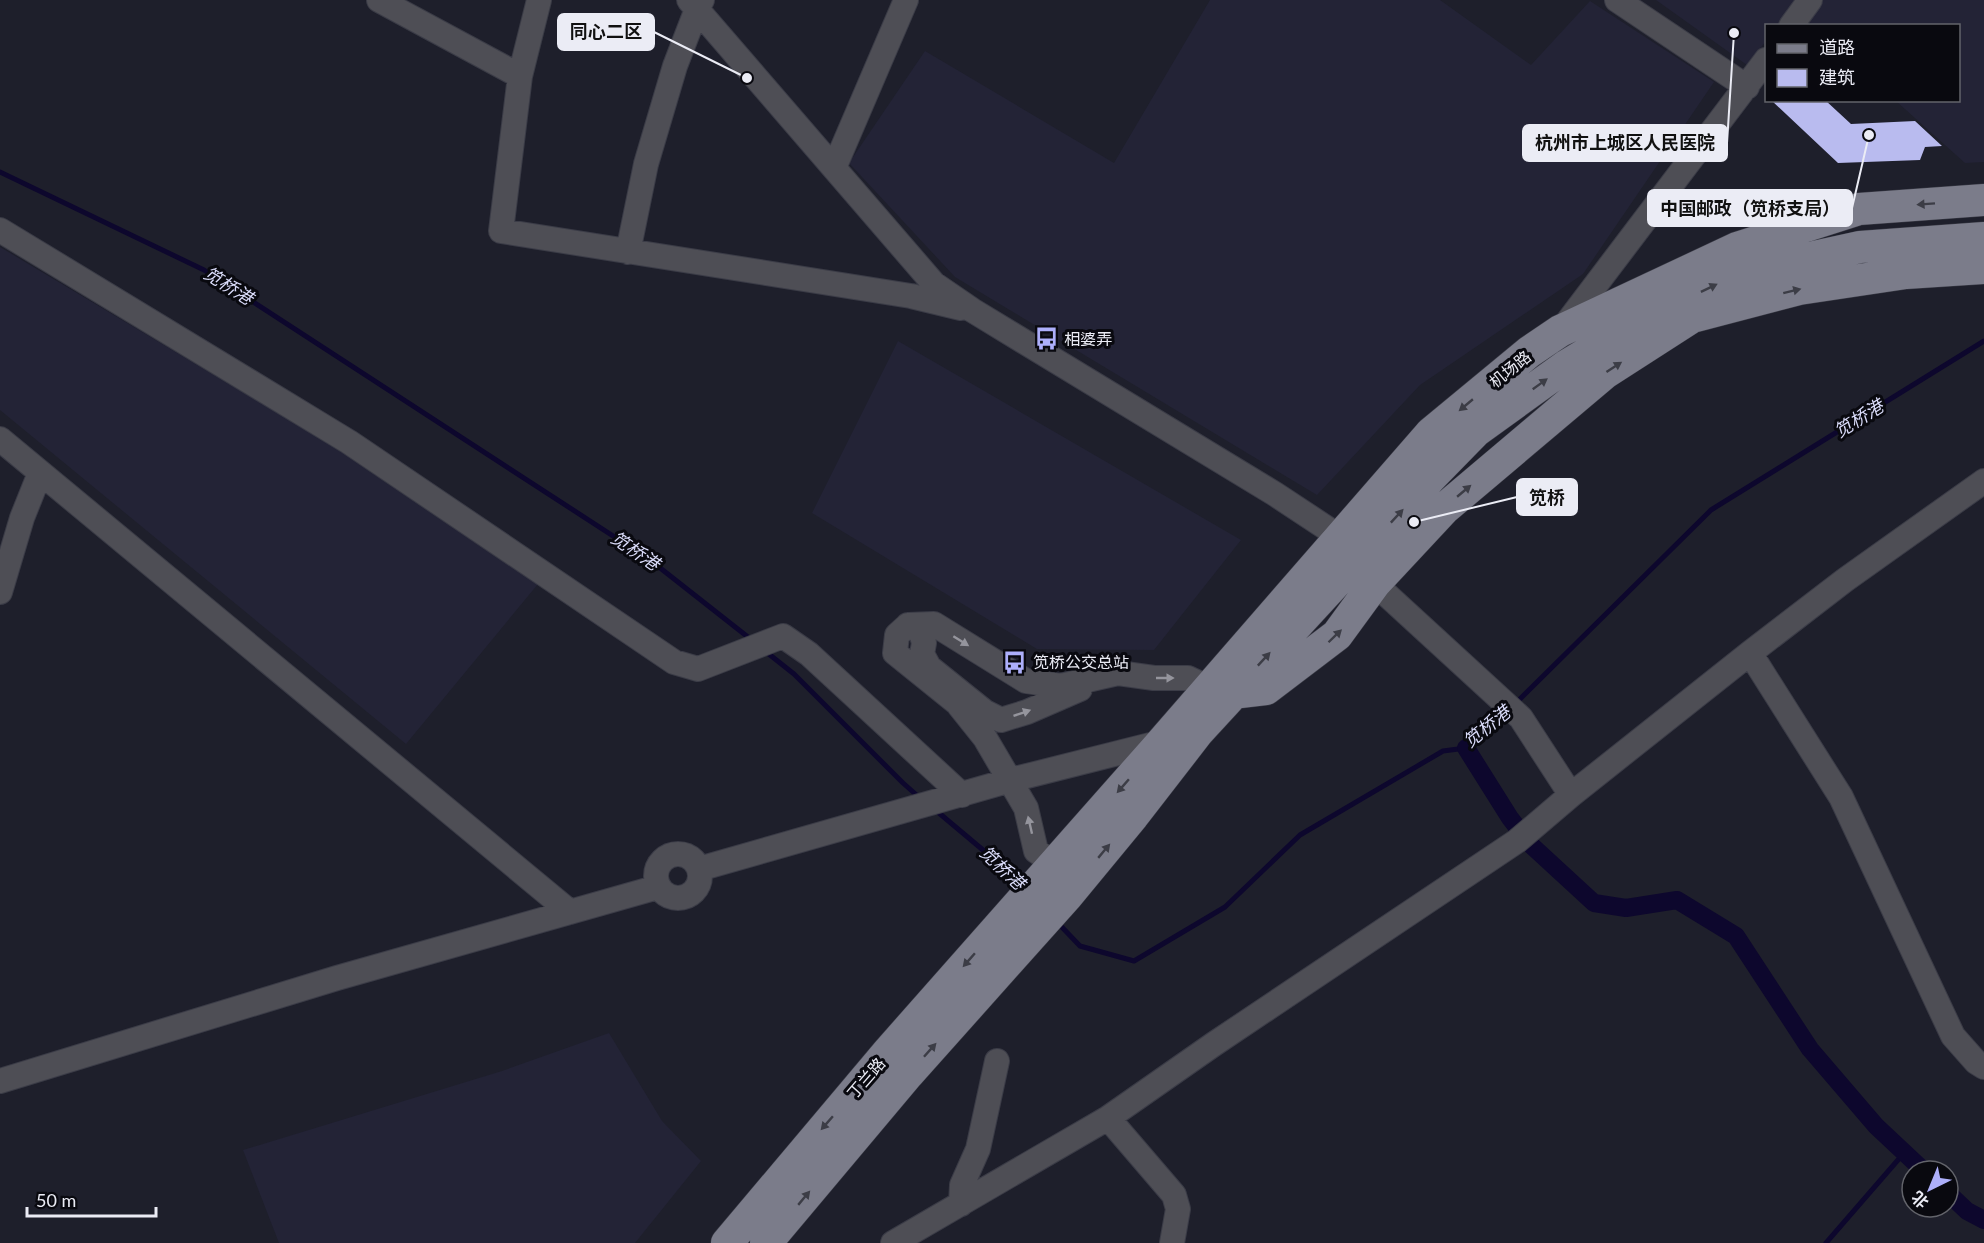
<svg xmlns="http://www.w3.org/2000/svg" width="1984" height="1243" font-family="Lato,'Noto Sans SC',sans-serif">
	<rect width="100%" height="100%" fill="#1e1f2b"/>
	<path fill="#232336" d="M1210 0H1440L1531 65 1590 1 1714 82 1583 274 1420 385 1317 495 955 277 849 163 925 51 1114 163Z
		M1656 0H1799L1779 25 1766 26V41L1747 65Z
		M1819 0H1984V162L1965 163 1896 101 1958 100V26H1813L1805 18Z
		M0 247 343 452 538 584 406 744 0 410Z
		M898 341 1241 540 1154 650 1037 649 812 513Z
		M609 1033 662 1121 701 1161 635 1243H279L243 1150 502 1071Z"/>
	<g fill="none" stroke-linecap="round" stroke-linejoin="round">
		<path stroke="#0d072d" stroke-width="5" d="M0 172 204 270 650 560 753 641
			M765 651 794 674 903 783 921 799
			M1516 703 1711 510 1984 341
			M933 808 1008 871 1021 885
			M1057 922 1080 946 1134 961 1225 907 1300 835 1443 751 1466 748 1507 711
			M1826 1243 1904 1153"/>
		<path stroke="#0d072d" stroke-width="18" d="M1466 748 1510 818 1531 845 1594 903 1626 908 1677 900 1736 936 1810 1049 1876 1126 1924 1171
			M1948 1193 1967 1211 1984 1220"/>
	</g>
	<path fill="#b9bbef" d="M1771 100H1825L1851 124 1915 121 1942 146 1925 147 1920 160 1838 163Z"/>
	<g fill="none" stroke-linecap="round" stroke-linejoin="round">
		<defs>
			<path id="minor" d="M379 0 520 76
				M539 0 520 76 501 231 911 296 961 308
				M689 0 934 284 972 310 1275 494 1340 537
				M1617 0 1747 87
				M1791 26 1810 0
				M834 168 906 0
				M0 230 349 442 674 662 698 669 783 636 809 654 962 795
				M628 252 646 164 675 66 697 9 702 0
				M1563 328 1766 60
				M0 439 570 912
				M1363 573 1521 718 1571 795
				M0 592 22 518 40 473
				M908 625 921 632 924 643 922 654 929 667 985 712 1001 720 1027 712 1080 689
				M1750 653 1841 797 1953 1036 1976 1062 1984 1067
				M656 876a22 22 0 1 1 44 0a22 22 0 1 1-44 0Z
				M1055 864 1036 851 1026 808 985 738 957 703 895 653 897 635 908 625 934 624 1026 681 1061 686 1118 673 1154 678H1188L1209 688
				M699 869 1011 780 1162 742 1165 743
				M0 1081 337 978 658 887
				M1108 1118 1174 1195 1178 1209 1172 1243
				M961 1204 962 1185 978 1149 997 1061
				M893 1243 1108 1118 1214 1044 1517 841 1571 795 1750 653 1845 580 1984 481"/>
			<path id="major" d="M1232 693 1266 689 1337 635 1375 583 1444 509 1605 373 1692 317 1799 289 1906 273 1984 268
				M727 1243 888 1052 1162 742 1431 433 1529 352 1560 331 1737 248 1859 209 1984 200
				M766 1243 908 1074 1067 896 1133 816 1198 732 1409 503 1431 477 1476 431 1566 366 1644 319 1736 274 1860 247 1984 238"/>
		</defs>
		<use href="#minor" stroke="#3b3c47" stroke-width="26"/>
		<use href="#major" stroke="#3b3c47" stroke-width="33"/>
		<use href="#minor" stroke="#4e4e55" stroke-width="24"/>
		<use href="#major" stroke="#7b7c8a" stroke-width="32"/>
	</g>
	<defs><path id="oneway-solid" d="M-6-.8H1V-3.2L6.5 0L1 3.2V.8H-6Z" transform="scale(1.5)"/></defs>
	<g fill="#3c3d46">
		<use href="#oneway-solid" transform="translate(1926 204) rotate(176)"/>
		<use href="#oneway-solid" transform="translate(1709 288) rotate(-26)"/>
		<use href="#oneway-solid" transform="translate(1792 291) rotate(-14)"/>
		<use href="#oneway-solid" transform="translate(1614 367) rotate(-33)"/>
		<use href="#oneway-solid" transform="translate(1540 384) rotate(-36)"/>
		<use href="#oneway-solid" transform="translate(1466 405) rotate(140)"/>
		<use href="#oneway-solid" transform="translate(1464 491) rotate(-40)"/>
		<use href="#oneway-solid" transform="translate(1397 516) rotate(-47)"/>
		<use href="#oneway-solid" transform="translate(1335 636) rotate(-44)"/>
		<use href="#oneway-solid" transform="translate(1264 659) rotate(-47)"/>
		<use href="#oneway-solid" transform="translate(1123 786) rotate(131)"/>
		<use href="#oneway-solid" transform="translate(1104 851) rotate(-50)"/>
		<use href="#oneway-solid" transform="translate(969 960) rotate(131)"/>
		<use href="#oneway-solid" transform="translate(930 1050) rotate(-48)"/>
		<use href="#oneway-solid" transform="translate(827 1123) rotate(131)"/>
		<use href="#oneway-solid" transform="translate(804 1198) rotate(-50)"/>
	</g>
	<g fill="#95959d">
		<use href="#oneway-solid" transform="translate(961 641) rotate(32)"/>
		<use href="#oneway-solid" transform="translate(1165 678)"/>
		<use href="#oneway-solid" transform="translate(1022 713) rotate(-19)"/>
		<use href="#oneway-solid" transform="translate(1030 825) rotate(-103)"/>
	</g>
	<defs>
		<symbol id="bus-bare" viewBox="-9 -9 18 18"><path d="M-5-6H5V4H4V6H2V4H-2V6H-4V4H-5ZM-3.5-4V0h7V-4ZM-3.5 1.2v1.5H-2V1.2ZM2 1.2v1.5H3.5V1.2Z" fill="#adaffb" stroke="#09090f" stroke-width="2.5" paint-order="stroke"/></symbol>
	</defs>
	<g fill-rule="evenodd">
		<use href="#bus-bare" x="1030" y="322" width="33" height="33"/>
		<use href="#bus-bare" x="998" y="646" width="33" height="33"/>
	</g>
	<g text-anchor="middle" stroke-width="6" stroke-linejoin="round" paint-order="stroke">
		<g font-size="16" fill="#ebecf5" stroke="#09090f" text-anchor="start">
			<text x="1064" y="345">相婆弄</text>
			<text x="1033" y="668">笕桥公交总站</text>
		</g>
		<g font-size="16" fill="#ebecf5" stroke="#09090f">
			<text transform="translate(1510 369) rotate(-39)" y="6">机场路</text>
			<text transform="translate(866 1078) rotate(-49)" y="6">丁兰路</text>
		</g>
		<g font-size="18" font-style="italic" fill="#dbddfb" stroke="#09090f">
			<text transform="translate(228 286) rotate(32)" y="6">笕桥港</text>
			<text transform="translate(1859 419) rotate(-32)" y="6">笕桥港</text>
			<text transform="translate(635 551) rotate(34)" y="6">笕桥港</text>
			<text transform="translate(1487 727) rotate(-39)" y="6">笕桥港</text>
			<text transform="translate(1002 868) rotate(43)" y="6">笕桥港</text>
		</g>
	</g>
	<path fill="none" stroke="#ebecf5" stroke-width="2" d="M747 78L654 32M1734 33L1727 143M1869 135L1852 208M1414 522L1517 497"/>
	<g fill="#ebecf5" stroke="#09090f" stroke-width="2">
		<circle cx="747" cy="78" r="6"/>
		<circle cx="1734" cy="33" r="6"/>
		<circle cx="1869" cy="135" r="6"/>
		<circle cx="1414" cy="522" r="6"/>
	</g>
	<g fill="#ebecf5" stroke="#ebecf5" stroke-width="2">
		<rect x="558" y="14" width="96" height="36" rx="6"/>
		<rect x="1523" y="125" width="204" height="36" rx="6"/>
		<rect x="1648" y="190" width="204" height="36" rx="6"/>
		<rect x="1517" y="479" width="60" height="36" rx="6"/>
	</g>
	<g font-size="18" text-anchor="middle" font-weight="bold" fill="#111">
		<text x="606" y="38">同心二区</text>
		<text x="1625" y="149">杭州市上城区人民医院</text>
		<text x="1750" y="215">中国邮政（笕桥支局）</text>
		<text x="1547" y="504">笕桥</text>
	</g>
	<rect x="1765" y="24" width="195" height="78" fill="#09090f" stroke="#63646b" stroke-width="1.5"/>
	<rect x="1777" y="44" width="30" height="9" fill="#7b7c8a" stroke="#63646b" stroke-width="1.5"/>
	<text x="1819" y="54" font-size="18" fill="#ebecf5">道路</text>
	<rect x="1777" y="69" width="30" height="18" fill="#b9bbef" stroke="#63646b" stroke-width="1.5"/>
	<text x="1819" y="84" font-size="18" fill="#ebecf5">建筑</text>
	<g transform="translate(1930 1189) rotate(223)"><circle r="28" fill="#09090f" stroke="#63646b" stroke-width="1.5"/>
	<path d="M0-4.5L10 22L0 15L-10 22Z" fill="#adaffb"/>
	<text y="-9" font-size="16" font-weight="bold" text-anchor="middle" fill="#ebecf5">北</text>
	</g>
	<path d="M27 1207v9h129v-9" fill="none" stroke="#ebecf5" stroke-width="3"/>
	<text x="36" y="1207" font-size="18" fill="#ebecf5" stroke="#09090f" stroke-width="4.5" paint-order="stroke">50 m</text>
</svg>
